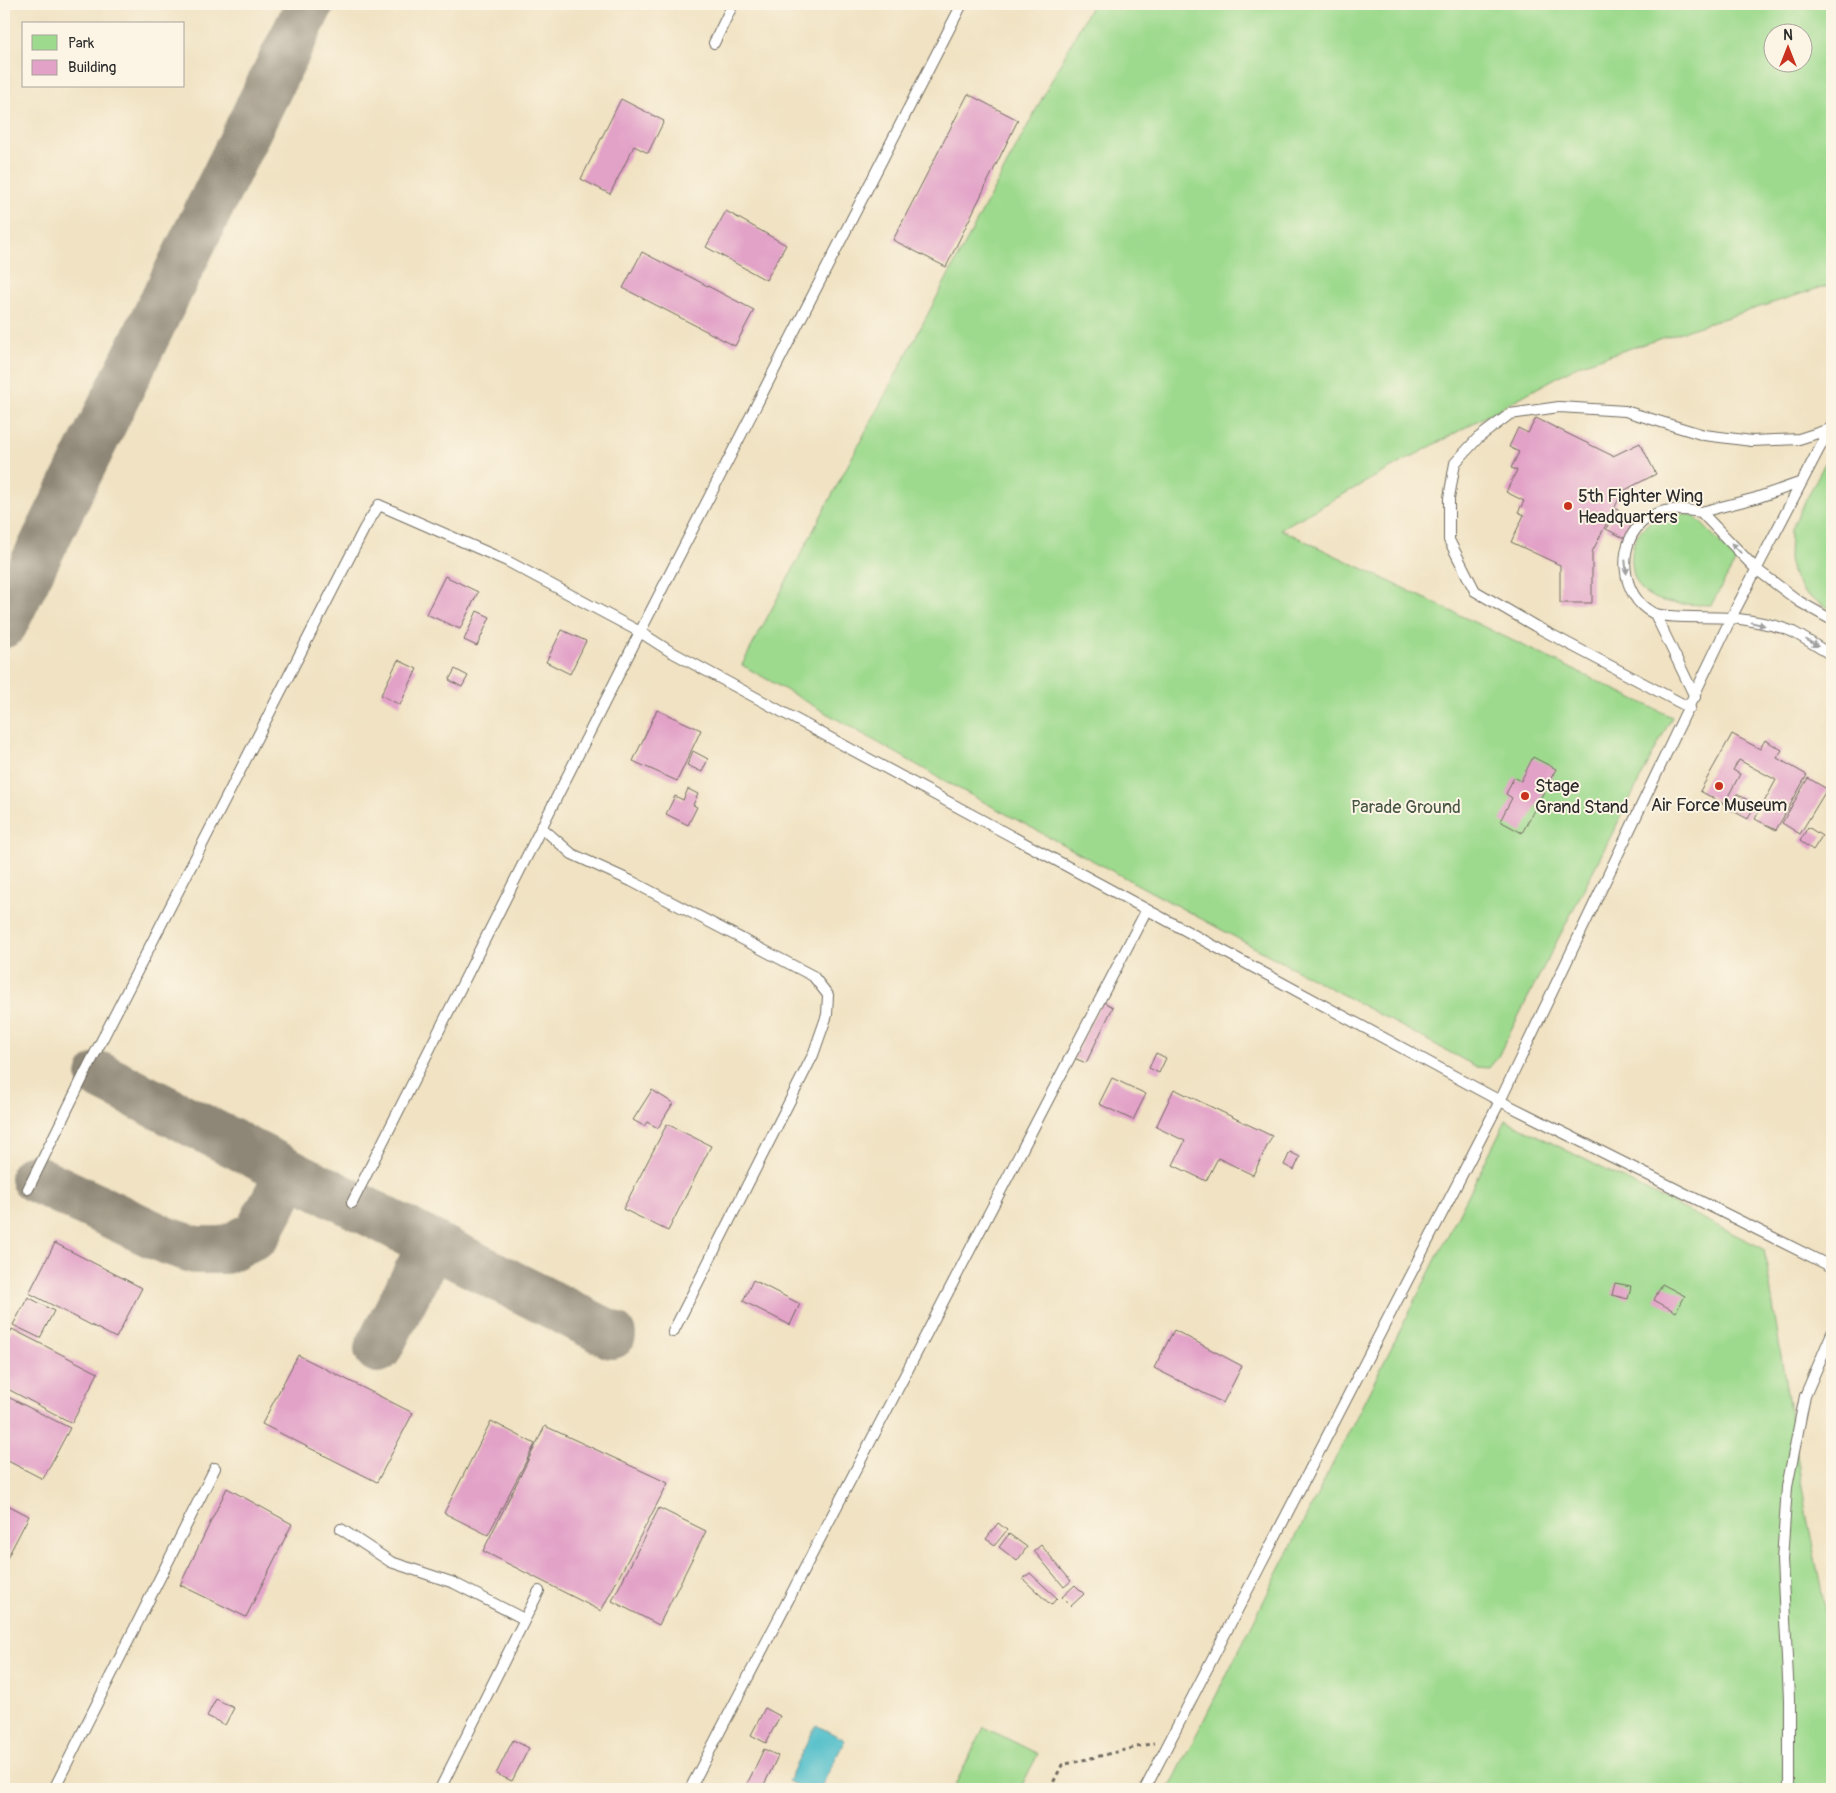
<svg xmlns="http://www.w3.org/2000/svg" width="1836" height="1793" font-family="Pangolin,sans-serif">
	<rect width="100%" height="100%" fill="#fcf5e5"/>
	<filter id="ink" filterUnits="userSpaceOnUse"><feTurbulence type="fractalNoise" baseFrequency=".02" numOctaves="2"/><feDisplacementMap in="SourceGraphic" scale="10" xChannelSelector="R" yChannelSelector="G"/><feConvolveMatrix kernelMatrix="1 2 1 2 8 2 1 2 1" color-interpolation-filters="sRGB"/></filter>
	<filter id="wash" filterUnits="userSpaceOnUse"><feTurbulence type="fractalNoise" baseFrequency=".0096" numOctaves="4" result="noise"/><feDisplacementMap in="SourceGraphic" scale="20" xChannelSelector="R" yChannelSelector="G"/><feGaussianBlur stdDeviation="1.12" result="paint"/><feColorMatrix in="noise" values="0 0 0 0 0 0 0 0 0 0 0 0 0 0 0 0 0 1.4 0 .05"/><feComposite in="paint" operator="in"/></filter>
	<g filter="url(#wash)">
		<rect width="100%" height="100%" fill="#f0e2c2"/>
		<path fill="#9eda8e" stroke="#64825c" fill-rule="evenodd" d="M1092 4H1832V284L1581 364 1280 529 1672 717 1497 1058 1489 1068 1477 1067 954 786 742 665ZM1774 32H1804V62H1774Z
			M1832 449V610L1804 593 1793 576 1789 559 1790 531Z
			M1665 513 1693 515 1737 559 1711 605C1691 604 1665 606 1647 594 1640 590 1635 580 1633 572 1628 541 1638 527 1665 513Z
			M1506 1120 1764 1249 1807 1518 1832 1644V1789H1169Z
			M984 1727 1038 1754 1020 1789H953Z"/>
		<path fill="#52bfca" stroke="#3e757a" d="M816 1725 845 1740 820 1789H804L788 1781Z"/>
		<g fill="none" stroke-linecap="round" stroke-linejoin="round">
			<path stroke="#8e8676" stroke-width="48" d="M4 624 310 4
				M100 1076 612 1335
				M34 1178 165 1240 195 1250H225L257 1234 290 1172
				M378 1349 432 1244"/>
		</g>
		<g id="blocks">
			<path fill="#e2a1c7" d="M968 94 1018 120 946 267 893 240Z
				M621 99 664 121 648 153 634 146 610 194 581 179Z
				M726 211 786 245 766 280 706 247Z
				M642 252 754 310 735 346 623 288Z
				M1536 418 1613 456 1640 443 1656 474 1623 491 1592 552V603H1560V565L1511 542 1524 515 1518 512 1524 501 1506 492 1517 470 1511 468 1519 452 1509 447 1518 428 1528 433Z
				M1616 509 1636 519 1626 539 1606 529Z
				M445 576 478 592 460 629 426 614Z
				M477 611 490 617 477 646 464 640Z
				M562 630 586 641 570 674 546 662Z
				M398 660 417 669 400 705 381 695Z
				M455 669 468 676 462 687 449 680Z
				M657 710 701 730 677 781 633 761Z
				M1732 734 1760 749 1765 740 1782 750 1777 758 1807 775 1776 830 1755 819 1776 780 1739 760 1733 770 1740 774 1724 804 1700 791Z
				M693 751 708 759 702 772 687 765Z
				M1533 757 1556 769 1522 833 1500 821 1512 798 1506 794 1514 777 1521 781Z
				M1808 778 1827 789 1800 834 1782 823Z
				M688 789 698 794 693 805 697 807 688 825 666 814 675 796 683 800Z
				M1737 794 1755 804 1748 819 1729 809Z
				M1808 827 1822 836 1813 850 1800 841Z
				M1102 1001 1113 1007 1086 1063 1074 1058Z
				M1156 1053 1166 1058 1159 1073 1149 1068Z
				M1112 1078 1146 1094 1133 1120 1099 1104Z
				M1174 1089 1272 1136 1253 1175 1218 1158 1206 1181 1173 1165 1185 1141 1156 1127Z
				M652 1090 673 1103 658 1128 647 1122 644 1126 633 1120Z
				M667 1124 711 1146 668 1231 623 1209Z
				M1290 1152 1300 1157 1294 1170 1284 1165Z
				M55 1243 142 1288 116 1338 29 1293Z
				M753 1280 800 1304 790 1325 743 1301Z
				M1615 1283 1631 1286 1628 1299 1612 1295Z
				M1662 1284 1685 1296 1676 1312 1654 1300Z
				M28 1297 54 1311 40 1338 13 1325Z
				M12 1329 98 1373 72 1423 4 1387V1345Z
				M1174 1330 1242 1366 1223 1403 1154 1368Z
				M298 1355 413 1413 377 1482 262 1424Z
				M4 1395 70 1428 43 1479 4 1459Z
				M491 1421 535 1444 488 1535 444 1513Z
				M545 1426 668 1483 601 1611 483 1551Z
				M227 1488 292 1524 246 1617 180 1585Z
				M4 1503 29 1516 4 1564Z
				M659 1508 706 1531 659 1625 612 1601Z
				M998 1523 1007 1530 995 1545 986 1539Z
				M1009 1534 1027 1547 1017 1561 999 1547Z
				M1041 1545 1071 1581 1064 1587 1034 1551Z
				M1030 1573 1057 1598 1051 1605 1023 1579Z
				M1075 1585 1084 1594 1071 1606 1062 1597Z
				M216 1699 234 1708 225 1725 207 1716Z
				M765 1708 780 1716 766 1743 751 1735Z
				M513 1740 529 1748 512 1781 496 1774Z
				M764 1749 778 1756 762 1789H758L747 1784Z"/>
		</g>
	</g>
	<g filter="url(#ink)">
		<use href="#blocks" fill-opacity="0" stroke="#706b60" stroke-width="1"/>
		<g fill="none" stroke-linecap="round" stroke-linejoin="round">
			<defs>
				<path id="service" d="M714 43 733 4
					M1701 512 1756 498 1802 482
					M1655 614 1695 697
					M1832 620 1800 602 1756 569 1701 512C1681 509 1663 507 1646 519 1615 541 1620 597 1653 613 1666 619 1712 616 1729 618 1745 619 1778 625 1793 632 1806 639 1819 648 1832 655
					M1690 708 1535 626 1475 591 1449 540V498L1455 463 1478 438 1510 414 1559 407 1625 411 1704 435 1752 441 1799 439 1830 429
					M541 827 572 854 631 881 813 976 828 995 827 1015 813 1055 673 1332
					M28 1189 86 1071 364 529 379 505 507 561 640 632 962 4
					M352 1203 640 632 668 650 1500 1101 1832 1267
					M341 1529 391 1562 454 1583 524 1619
					M54 1789 215 1468
					M440 1789 539 1591
					M690 1789 1146 911
					M1145 1789 1500 1101 1731 618 1832 424
					M1789 1789V1698L1782 1560 1787 1487 1805 1396 1832 1333"/>
			</defs>
			<use href="#service" stroke="#706b60" stroke-width="12"/>
			<path stroke="#706b60" stroke-width="3" stroke-dasharray="4 4" stroke-linecap="butt" d="M1050 1789 1062 1765 1154 1743"/>
			<use href="#service" stroke="#fff" stroke-width="10"/>
		</g>
		<defs><path id="oneway-solid" d="M-6-.8H1V-3.2L6.5 0L1 3.2V.8H-6Z" transform="scale(1.25)"/></defs>
		<g fill="#a0a0a0">
			<use href="#oneway-solid" transform="translate(1736 548) rotate(-134)"/>
			<use href="#oneway-solid" transform="translate(1626 567) rotate(84)"/>
			<use href="#oneway-solid" transform="translate(1758 624) rotate(13)"/>
			<use href="#oneway-solid" transform="translate(1812 643) rotate(30)"/>
		</g>
	</g>
	<g fill="#c8321e" stroke="#fcf5e5" stroke-width="2">
		<circle cx="1568" cy="506" r="5"/>
		<circle cx="1719" cy="786" r="5"/>
		<circle cx="1525" cy="796" r="5"/>
	</g>
	<g text-anchor="middle" stroke-width="4" stroke-linejoin="round" paint-order="stroke">
		<g font-size="18" fill="#2b2b2b" stroke="#fcf5e5" text-anchor="start">
			<text x="1578" y="502">5th Fighter Wing<tspan x="1578" dy="21">Headquarters</tspan></text>
			<text x="1535" y="792">Stage<tspan x="1535" dy="21">Grand Stand</tspan></text>
			<text x="1719" y="811" text-anchor="middle">Air Force Museum</text>
		</g>
		<g font-size="18" fill="#485744" stroke="#fcf5e5">
			<text x="1406" y="813">Parade Ground</text>
		</g>
	</g>
	<rect width="1836" height="1793" fill="none" stroke="#fcf5e5" stroke-width="20"/>
	<rect x="22" y="22" width="162" height="65" fill="#fcf5e5" stroke="#a8a49b"/>
	<rect x="32" y="35" width="25" height="15" fill="#9eda8e" stroke="#a8a49b"/>
	<text x="68" y="48" font-size="15" fill="#2b2b2b">Park</text>
	<rect x="32" y="60" width="25" height="15" fill="#e2a1c7" stroke="#a8a49b"/>
	<text x="68" y="72" font-size="15" fill="#2b2b2b">Building</text>
	<g transform="translate(1788 48)"><circle r="24" fill="#fcf5e5" stroke="#a8a49b"/>
	<path d="M0-4L9 19L0 12L-9 19Z" fill="#c8321e"/>
	<text y="-8" font-size="14" font-weight="bold" text-anchor="middle" fill="#2b2b2b">N</text>
	</g>
</svg>
